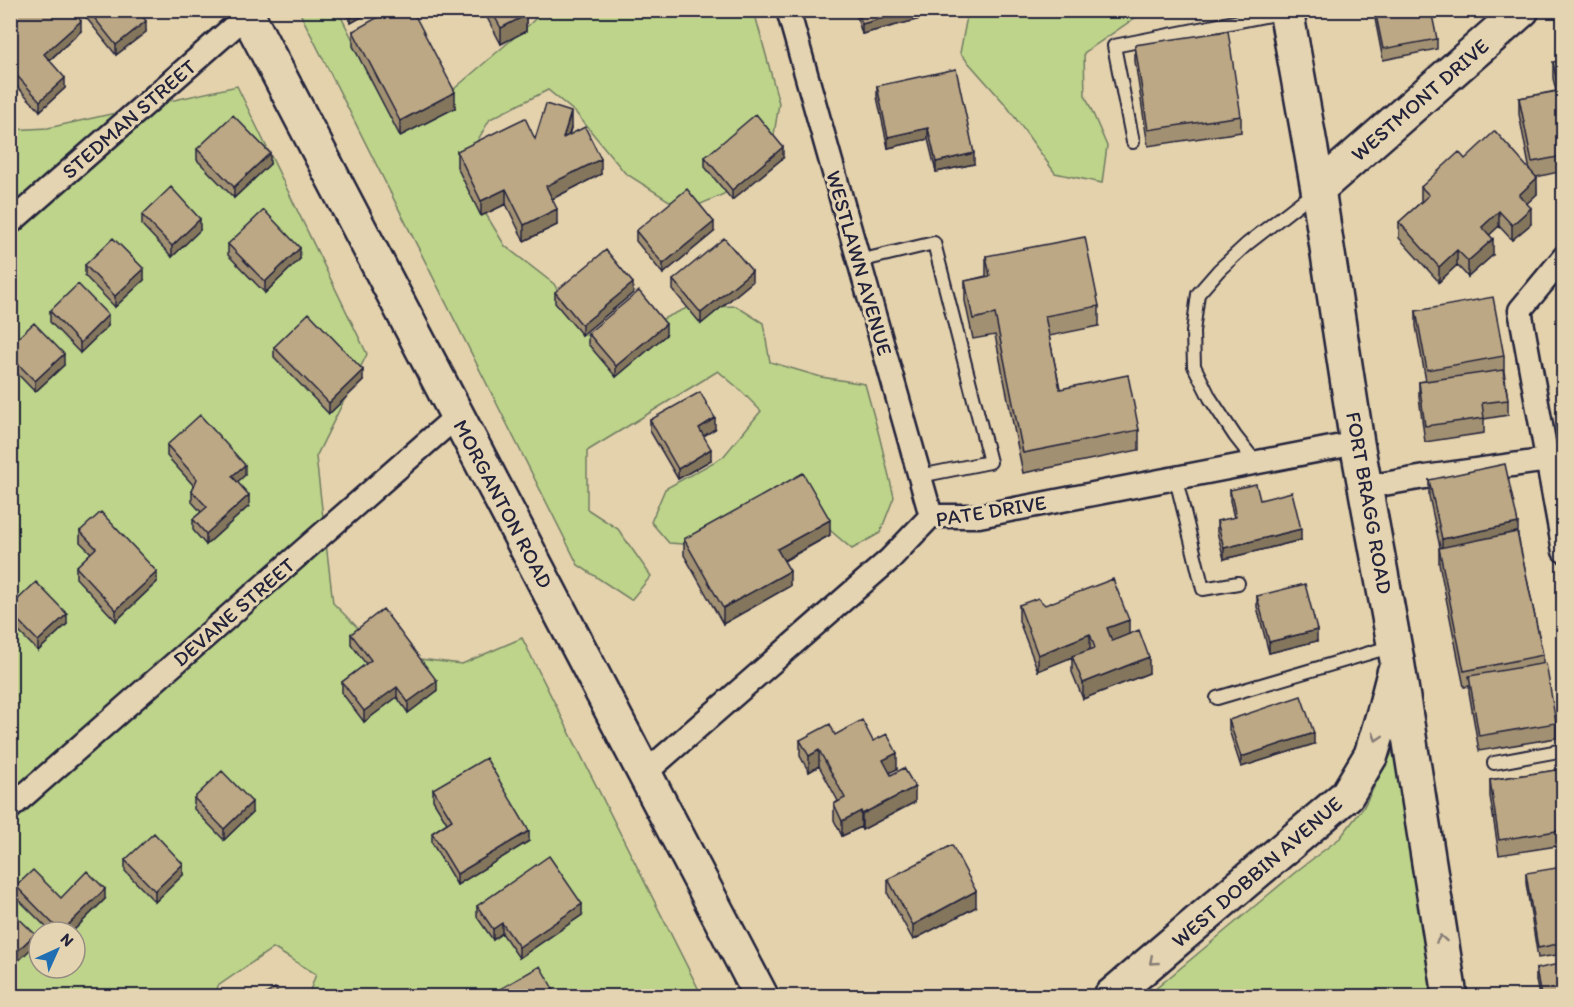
<svg xmlns="http://www.w3.org/2000/svg" width="1574" height="1007" font-family="Itim,sans-serif">
	<rect width="100%" height="100%" fill="#e4d2ac"/>
	<filter id="ink" filterUnits="userSpaceOnUse"><feTurbulence type="fractalNoise" baseFrequency=".0167" numOctaves="2"/><feDisplacementMap in="SourceGraphic" scale="12" xChannelSelector="R" yChannelSelector="G"/><feConvolveMatrix kernelMatrix="1 2 1 2 8 2 1 2 1" color-interpolation-filters="sRGB"/></filter>
	<g filter="url(#ink)">
		<path fill="#bdd48a" stroke="#707b62" stroke-width="1.5" fill-rule="evenodd" d="M299 11H338L378 89 405 120 454 89 530 24 543 11H754L779 103 773 141 724 194 685 211 625 173 576 113 548 90 490 119 460 171 505 246 554 284 583 335H627L687 308 736 306 763 323 770 362 821 377 865 384 879 435 894 497 880 533 852 549 831 531 812 498 711 546 669 543 651 522 665 489 723 457 761 411 738 388 718 371 587 451V509L618 529 651 576 631 600 578 565Z
			M968 11H1145L1084 53 1085 95 1107 146 1102 183 1055 173 1006 105 960 53Z
			M237 86 367 354 316 457 333 603 385 655 462 664 522 638 702 996H308L316 974 273 948 218 986 215 996H11V130L48 128ZM39 932H75V968H39Z
			M1396 732 1441 996H1147L1298 870 1340 838 1363 808 1383 770 1394 749Z"/>
		<g fill="none" stroke-linecap="round" stroke-linejoin="round">
			<defs>
				<path id="lane" d="M1133 142 1114 46 1285 12
					M859 261 934 243 990 462 920 476
					M1257 464 1235 436 1210 398 1194 366 1193 332 1198 294 1219 270 1247 244 1314 192
					M1176 479 1203 589 1238 583
					M1217 698 1393 646
					M1494 763 1564 750"/>
				<path id="street" d="M788 10 931 516
					M10 223 247 15
					M1564 257 1520 310 1564 551
					M1366 487 1425 477 1548 460
					M644 774 889 560 931 516H979L1357 443
					M10 808 457 416"/>
				<path id="secondary" d="M1286 10 1318 189 1357 443 1397 660 1450 996
					M1318 189 1522 10
					M1111 996 1347 795 1371 755 1384 712 1394 673"/>
				<path id="primary" d="M245 10 761 996"/>
			</defs>
			<use href="#lane" stroke="#22223b" stroke-width="16"/>
			<use href="#street" stroke="#22223b" stroke-width="27"/>
			<use href="#secondary" stroke="#22223b" stroke-width="38"/>
			<use href="#primary" stroke="#22223b" stroke-width="38"/>
			<use href="#lane" stroke="#e5d4b1" stroke-width="12"/>
			<use href="#street" stroke="#e5d4b1" stroke-width="22"/>
			<use href="#secondary" stroke="#e5d4b1" stroke-width="33"/>
			<use href="#primary" stroke="#e5d4b1" stroke-width="33"/>
		</g>
		<path fill="#a29072" stroke="#22223b" stroke-width="1.5" d="M10 10 81 31 50 60 65 88 40 111 10 79Z
			M80 10H151L143 17 146 32 116 55Z
			M344 10H374L351 23Z
			M483 10H534L526 15V31L501 44Z
			M855 10H924V18L862 34Z
			M1375 10 1437 39V49L1383 60 1375 19Z
			M353 31 455 108 400 136 353 46Z
			M1135 45 1241 116V132L1148 146 1135 61Z
			M1563 60V171L1536 177 1537 194 1526 204 1531 224 1512 240 1499 226 1489 235 1493 255 1468 277 1457 265 1439 282 1399 238V222L1421 202V187L1465 159 1530 171 1519 114V98L1556 91 1553 78V62Z
			M877 86 974 164 936 172 928 139 888 148 877 97Z
			M571 128 569 135 601 174 552 199 557 225 524 241 506 204 481 216 457 167V151L535 139Z
			M197 149 270 164 234 198 197 160Z
			M705 157 783 158 732 200 705 167Z
			M142 215 200 230 172 257 142 225Z
			M636 231 714 232 663 274 636 241Z
			M228 244 300 259 265 293 228 255Z
			M986 256 1099 306V326L1049 336 1060 389 1139 430V450L1023 473 995 335 973 339 965 301V281L986 276Z
			M85 265 144 280 115 307 85 276Z
			M673 280 752 282 701 324 673 290Z
			M555 292 633 293 582 335 555 303Z
			M50 311 108 326 80 353 50 322Z
			M1416 311 1504 356V371L1508 400V415L1484 419V433L1425 442 1419 397V382L1426 381 1416 326Z
			M588 333 666 335 616 377 588 344Z
			M10 345 64 365 35 392 10 366Z
			M274 347 363 381 329 414 274 357Z
			M650 420 715 429 703 436 711 460 678 479 650 431Z
			M167 445 245 475 237 482 249 506 206 545 193 530V519L201 512 192 502V491L194 486 167 456Z
			M1429 480 1518 536 1543 655V664L1556 723V738L1479 751 1469 692V686L1464 687 1439 563V548L1440 547 1429 496Z
			M1230 490 1260 500 1301 540 1224 559 1217 532V521L1234 518 1230 501Z
			M80 531 157 582 116 621 76 578V567L91 553 80 542Z
			M830 535 784 561 790 586 723 624 684 555V539Z
			M1257 596 1317 641 1269 653 1257 607Z
			M1019 605 1129 634 1149 673 1083 699 1072 672V657L1038 671 1019 621Z
			M10 607 67 624 38 651 10 623Z
			M351 634 437 691 408 713 397 697 364 722 342 693V682L366 664 351 644Z
			M1229 720 1314 744 1241 767 1229 730Z
			M835 735 873 741 897 769 889 772 915 802 862 830 861 827 842 836 834 820V804L838 801 819 766 809 772 800 756V740Z
			M1563 769V845L1499 855 1490 796V780Z
			M433 789 529 841 457 885 432 843V833L447 823 433 800Z
			M194 798 252 813 224 840 194 809Z
			M125 860 183 875 155 902 125 871Z
			M1526 873 1563 878V954L1538 958 1526 883Z
			M888 879 976 907 913 940 888 894Z
			M16 886 61 898 105 899 72 932H51L16 897Z
			M477 906 582 915 519 958 502 933 493 940 477 917Z
			M1536 969 1563 996H1539L1536 980Z"/>
		<path fill="#84765d" stroke="#22223b" stroke-width="1.5" d="M138 10H151L138 21Z
			M351 10H374L351 23Z
			M519 10H534L519 18Z
			M912 10H924V18L862 34V24Z
			M526 15V31L501 44V28Z
			M81 21V31L44 65V54Z
			M146 21V32L116 55V45Z
			M65 78V88L40 111V101Z
			M455 92V108L400 136V121Z
			M571 112V128L563 153V138Z
			M928 128V139L888 148V137Z
			M783 147V158L732 200V190Z
			M270 153V164L234 198V187Z
			M974 153V164L936 172V162Z
			M601 159V174L546 202V186Z
			M1537 178V194L1519 211V195Z
			M506 189V204L481 216V201Z
			M1531 208V224L1512 240V225Z
			M557 209V225L524 241V225Z
			M1499 211V226L1482 242V227Z
			M200 219V230L172 257V246Z
			M714 222V232L663 274V264Z
			M1493 239V255L1468 277V261Z
			M300 248V259L265 293V282Z
			M1457 250V265L1439 282V267Z
			M144 269V280L115 307V296Z
			M752 271V282L701 324V313Z
			M633 283V293L582 335V325Z
			M108 315V326L80 353V343Z
			M666 324V335L616 377V366Z
			M64 354V365L35 392V381Z
			M363 370V381L329 414V403Z
			M715 418V429L699 439V428Z
			M711 449V460L678 479V469Z
			M245 465V475L232 487V476Z
			M249 495V506L206 545V534Z
			M830 520V535L777 564V549Z
			M1518 523V539L1442 555V539Z
			M1301 529V540L1224 559V548Z
			M790 571V586L723 624V608Z
			M157 572V582L116 621V610Z
			M67 614V624L38 651V641Z
			M1129 620V635L1107 644V628Z
			M1317 630V641L1269 653V642Z
			M1090 634V650L1038 671V655Z
			M1149 657V673L1083 699V683Z
			M437 681V691L408 713V702Z
			M397 687V697L364 722V711Z
			M1314 733V744L1241 767V757Z
			M819 750V766L809 772V756Z
			M897 753V769L883 776V760Z
			M915 787V802L862 830V814Z
			M252 802V813L224 840V829Z
			M861 811V827L842 836V821Z
			M529 831V841L457 885V874Z
			M183 864V875L155 902V891Z
			M105 889V899L72 932H61Z
			M976 891V907L913 940V925Z
			M582 904V915L519 958V947Z
			M502 923V933L493 940V929Z
			M35 934V945L10 969V958Z"/>
		<path fill="#bca885" stroke="#22223b" stroke-width="1.5" d="M10 10H72L81 21 44 54 65 78 40 101 10 68Z
			M88 10H138L146 21 116 45Z
			M391 10H412L455 92 400 121 353 31Z
			M491 10H524L526 15 501 28Z
			M858 10H912L862 24Z
			M1375 10H1431L1437 39 1383 49Z
			M1228 31 1241 116 1148 130 1135 45Z
			M1563 60V156L1532 162 1519 98 1559 91 1553 62Z
			M956 69 974 153 936 162 928 128 888 137 877 86Z
			M546 104 571 112 563 138 585 127 601 159 546 186 557 209 524 225 506 189 481 201 457 151 525 118 535 139Z
			M756 114 783 147 732 190 705 157Z
			M233 115 270 153 234 187 197 149Z
			M1495 131 1537 178 1519 195 1531 208 1512 225 1499 211 1482 227 1493 239 1468 261 1457 250 1439 267 1399 222 1429 195 1421 187 1459 152 1465 159Z
			M171 187 200 219 172 246 142 215Z
			M687 189 714 222 663 264 636 231Z
			M264 210 300 248 265 282 228 244Z
			M1085 237 1099 306 1045 316 1060 389 1128 375 1139 430 1023 453 995 314 973 319 965 281 990 276 986 256Z
			M113 238 144 269 115 296 85 265Z
			M724 238 752 271 701 313 673 280Z
			M606 250 633 283 582 325 555 292Z
			M78 284 108 315 80 343 50 311Z
			M639 291 666 324 616 366 588 333Z
			M1493 297 1504 356 1427 370 1416 311Z
			M309 313 363 370 329 403 274 347Z
			M34 323 64 354 35 381 10 356V345Z
			M1503 370 1508 400 1482 403 1484 418 1425 426 1419 382Z
			M700 392 715 418 699 428 711 449 678 469 650 420Z
			M200 415 245 465 232 476 249 495 206 534 193 519 207 507 192 491 197 479 167 445Z
			M1505 464 1518 523 1442 539 1429 480Z
			M803 473 830 520 777 549 790 571 723 608 684 539Z
			M1256 484 1260 500 1292 492 1301 529 1224 548 1217 521 1236 517 1230 490Z
			M101 512 157 572 116 610 76 567 96 548 80 531Z
			M1517 532 1543 655 1464 671 1439 548Z
			M1113 579 1129 620 1107 628 1112 641 1139 630 1149 657 1083 683 1072 656 1095 648 1090 634 1038 655 1019 605 1038 598 1045 605Z
			M36 582 67 614 38 641 10 612V607Z
			M1305 584 1317 630 1269 642 1257 596Z
			M383 609 437 681 408 702 397 687 364 711 342 682 371 660 351 634Z
			M1546 663 1556 723 1479 736 1469 676Z
			M1301 696 1314 733 1241 757 1229 720Z
			M862 720 873 741 887 734 897 753 883 760 891 775 904 768 915 787 862 814 861 811 842 821 834 804 845 798 819 750 809 756 800 740 830 724 835 735Z
			M486 758 529 831 457 874 432 833 452 820 433 789Z
			M1563 769V830L1499 840 1490 780Z
			M222 771 252 802 224 829 194 798Z
			M154 833 183 864 155 891 125 860Z
			M952 845 976 891 913 925 888 879Z
			M549 856 582 904 519 947 502 923 493 929 477 906Z
			M1562 867 1563 878V943L1538 948 1526 873Z
			M33 870 61 898 87 871 105 889 61 932 16 886Z
			M10 910 35 934 10 958Z
			M1563 963V996H1541L1536 969Z
			M540 966 557 996H488Z
			M275 988 280 996H263Z"/>
		<defs><path id="oneway-chevron" d="M-2-3.5L2.5 0L-2 3.5" fill="none" stroke-width="1.6" stroke-linecap="round" stroke-linejoin="round" transform="scale(1.5)"/></defs>
		<g stroke="#847b76">
			<use href="#oneway-chevron" transform="translate(1377 737) rotate(108)"/>
			<use href="#oneway-chevron" transform="translate(1441 939) rotate(-99)"/>
			<use href="#oneway-chevron" transform="translate(1153 961) rotate(139)"/>
		</g>
	</g>
	<g text-anchor="middle" stroke-width="6" stroke-linejoin="round" paint-order="stroke">
		<g font-size="21" fill="#22223b" stroke="#e5d4b1">
			<text transform="translate(1420 100) rotate(-41)" y="7">WESTMONT DRIVE</text>
			<text transform="translate(129 119) rotate(-41)" y="7">STEDMAN STREET</text>
			<text transform="translate(859 263) rotate(74)" y="7">WESTLAWN AVENUE</text>
			<text transform="translate(1369 503) rotate(80)" y="7">FORT BRAGG ROAD</text>
			<text transform="translate(503 504) rotate(62)" y="7">MORGANTON ROAD</text>
			<text transform="translate(991 511) rotate(-9)" y="7">PATE DRIVE</text>
			<text transform="translate(234 612) rotate(-41)" y="7">DEVANE STREET</text>
			<text transform="translate(1257 872) rotate(-41)" y="7">WEST DOBBIN AVENUE</text>
		</g>
	</g>
	<rect width="1574" height="1007" fill="none" stroke="#e5d4b1" stroke-width="36"/>
	<rect x="18" y="18" width="1538" height="971" fill="none" stroke="#22223b" stroke-width="2" filter="url(#ink)"/>
	<g transform="translate(57 950) rotate(45)"><circle r="28" fill="#e5d4b1" stroke="#978d82" stroke-width="1.5"/>
	<path d="M0-4.5L10 22L0 15L-10 22Z" fill="#1f6fb2"/>
	<text y="-9" font-size="16" font-weight="bold" text-anchor="middle" fill="#22223b">N</text>
	</g>
</svg>
